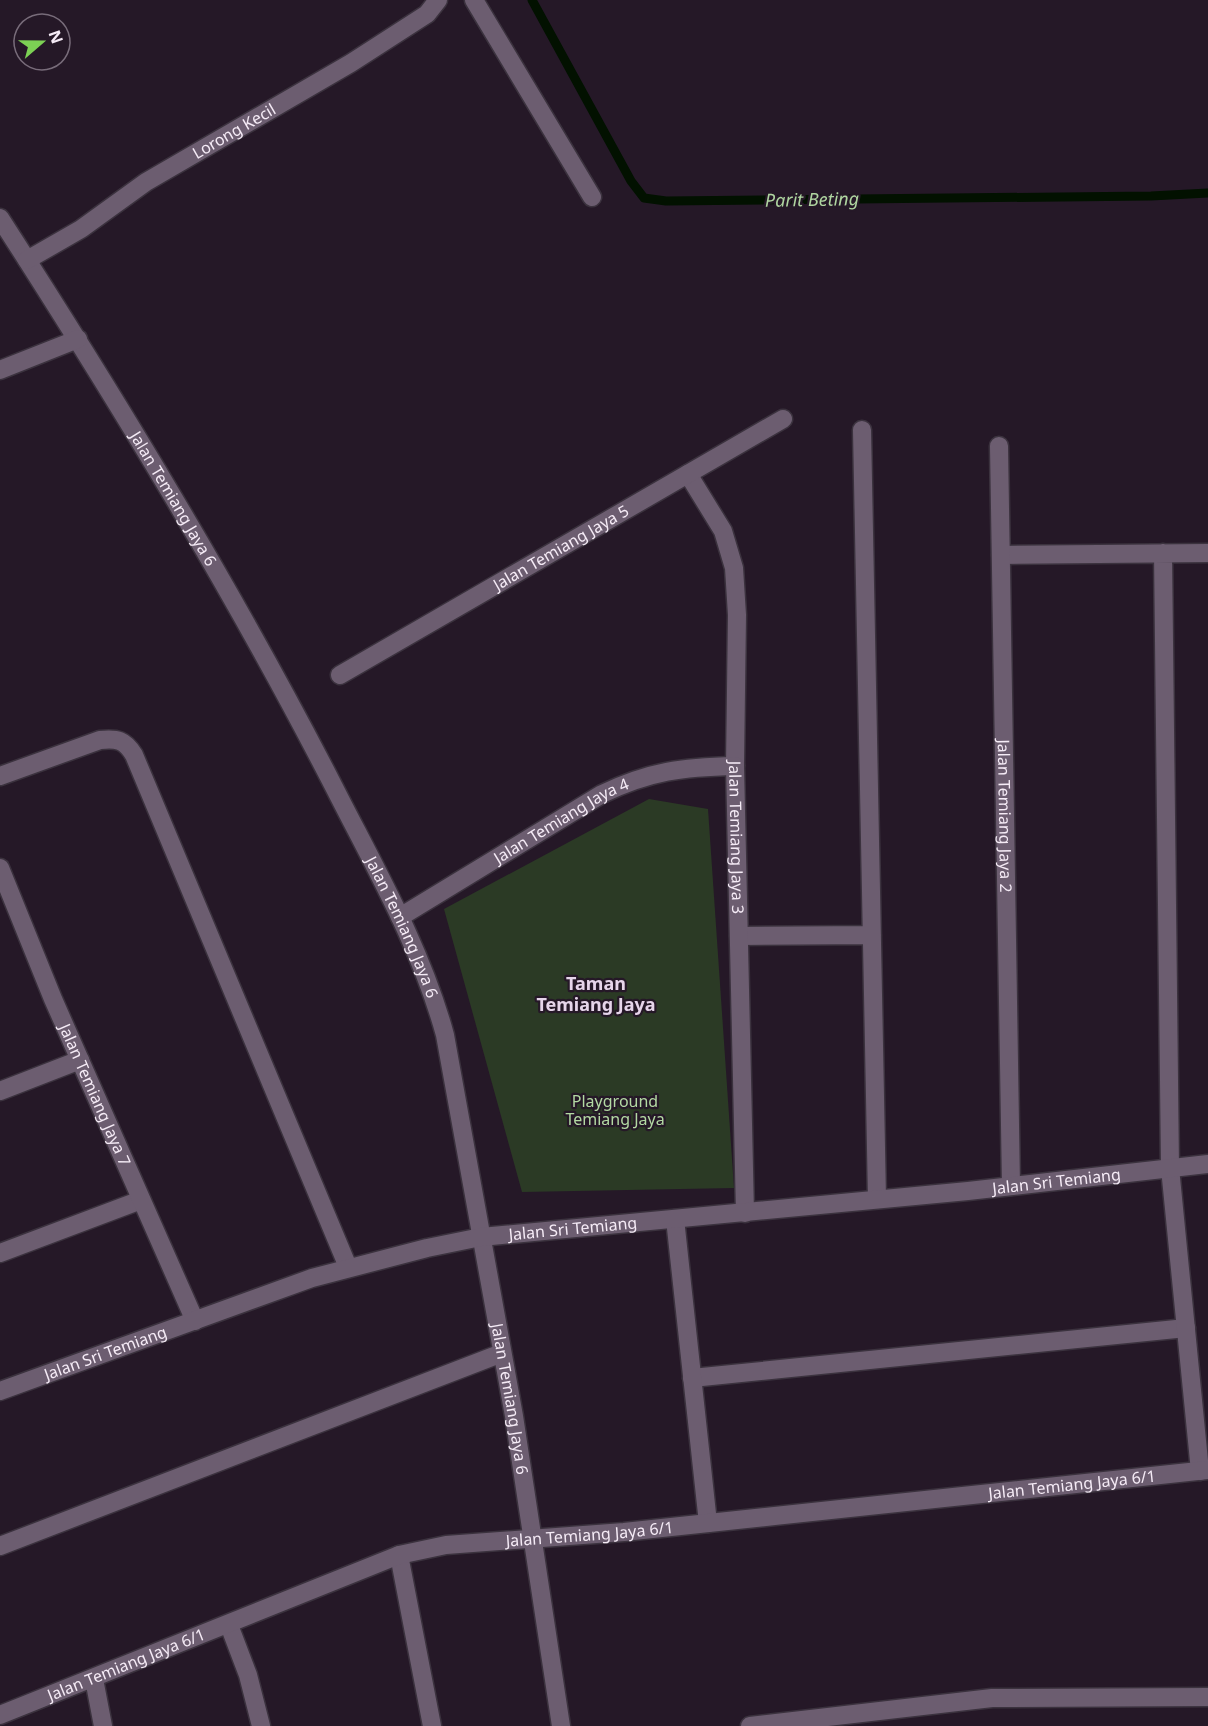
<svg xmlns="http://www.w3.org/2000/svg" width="1208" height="1726" font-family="'Noto Sans',sans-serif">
	<rect width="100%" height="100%" fill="#251827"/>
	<path fill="#2b3a25" d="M649 799 708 809 734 1188 522 1192 444 909Z"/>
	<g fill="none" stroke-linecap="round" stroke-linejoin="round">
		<path stroke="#021100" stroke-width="9" d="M532 0 631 181 644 198 666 201 1151 196 1208 193"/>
		<defs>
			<path id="service" d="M862 430 877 1199
				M1163 553 1170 1168
				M1001 555 1208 553
				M0 776 100 740C117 738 125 740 134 755L348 1267
				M739 936 872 935
				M0 1253 141 1200
				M692 1378 1186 1328
				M0 1546 502 1353
				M399 1555 432 1726
				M94 1679 103 1726
				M750 1726 992 1698 1208 1697"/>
			<g id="minor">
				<path d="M474 0 592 197"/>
				<path id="s1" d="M0 218C119 403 234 592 334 787 375 868 421 947 445 1035L514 1416 561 1726"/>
				<path id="s2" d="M27 260 81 229 146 182 351 63 427 14 438 0"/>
				<path d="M0 370 78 339"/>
				<path id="s3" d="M999 446 1011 1186"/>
				<path id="s4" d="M688 474 723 531 734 568 737 615 735 766 745 1213"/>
				<path id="s5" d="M340 675 783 419"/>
				<path id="s6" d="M0 868 53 999 195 1321"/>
				<path id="s7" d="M400 917 602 794C650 771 683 767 735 766"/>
				<path d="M0 1091 80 1060"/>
				<path d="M1170 1168 1200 1471"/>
				<path d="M675 1219 708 1523"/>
				<path id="s8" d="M0 1391 312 1278 427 1248 481 1237 968 1191 1208 1164"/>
				<path d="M229 1625 248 1675 261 1726"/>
				<path id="s9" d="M0 1715 399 1555 446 1545 624 1532 1208 1470"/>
			</g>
		</defs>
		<use href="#service" stroke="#3b323e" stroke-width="21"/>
		<use href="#minor" stroke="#3b323e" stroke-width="21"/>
		<use href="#service" stroke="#6c5d70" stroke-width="18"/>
		<use href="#minor" stroke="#6c5d70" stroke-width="18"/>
	</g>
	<g text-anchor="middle" stroke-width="4.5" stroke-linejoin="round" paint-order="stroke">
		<g font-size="16" fill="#f5ebf6" stroke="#251827">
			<text dy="6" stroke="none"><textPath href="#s2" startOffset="244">Lorong Kecil</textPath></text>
			<text dy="6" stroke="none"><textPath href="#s1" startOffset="330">Jalan Temiang Jaya 6</textPath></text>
			<text dy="6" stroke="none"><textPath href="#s5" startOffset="255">Jalan Temiang Jaya 5</textPath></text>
			<text dy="6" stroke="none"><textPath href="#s3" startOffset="370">Jalan Temiang Jaya 2</textPath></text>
			<text dy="6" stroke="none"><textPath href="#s7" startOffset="188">Jalan Temiang Jaya 4</textPath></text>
			<text dy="6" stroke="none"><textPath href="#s4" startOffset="375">Jalan Temiang Jaya 3</textPath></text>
			<text dy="6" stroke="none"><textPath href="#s1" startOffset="816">Jalan Temiang Jaya 6</textPath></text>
			<text dy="6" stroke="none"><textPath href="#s6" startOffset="246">Jalan Temiang Jaya 7</textPath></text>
			<text dy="6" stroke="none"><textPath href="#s8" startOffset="1084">Jalan Sri Temiang</textPath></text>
			<text dy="6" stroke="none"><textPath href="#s8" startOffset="598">Jalan Sri Temiang</textPath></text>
			<text dy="6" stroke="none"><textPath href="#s8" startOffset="112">Jalan Sri Temiang</textPath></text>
			<text dy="6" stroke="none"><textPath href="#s1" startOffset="1302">Jalan Temiang Jaya 6</textPath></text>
			<text dy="6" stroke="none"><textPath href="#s9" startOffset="1107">Jalan Temiang Jaya 6/1</textPath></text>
			<text dy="6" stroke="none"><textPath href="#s9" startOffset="622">Jalan Temiang Jaya 6/1</textPath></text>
			<text dy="6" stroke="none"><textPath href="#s9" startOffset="136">Jalan Temiang Jaya 6/1</textPath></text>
		</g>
		<g font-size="16" fill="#b3d9a3" stroke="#251827">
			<text x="615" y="1107">Playground<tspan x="615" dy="18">Temiang Jaya</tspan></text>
		</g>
		<g font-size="18" font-style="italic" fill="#afd5a0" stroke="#251827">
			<text transform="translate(812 200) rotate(-1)" y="6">Parit Beting</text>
		</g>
		<g font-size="18" font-weight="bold" fill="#e6d5ea" stroke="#251827">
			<text x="596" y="990">Taman<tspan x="596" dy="21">Temiang Jaya</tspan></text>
		</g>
	</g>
	<g transform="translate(42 42) rotate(70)"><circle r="28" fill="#251827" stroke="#786c7a" stroke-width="1.5"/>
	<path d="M0-4.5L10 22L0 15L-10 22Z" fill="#7cd154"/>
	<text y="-9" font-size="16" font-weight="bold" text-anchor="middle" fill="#f5ebf6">N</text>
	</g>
</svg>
